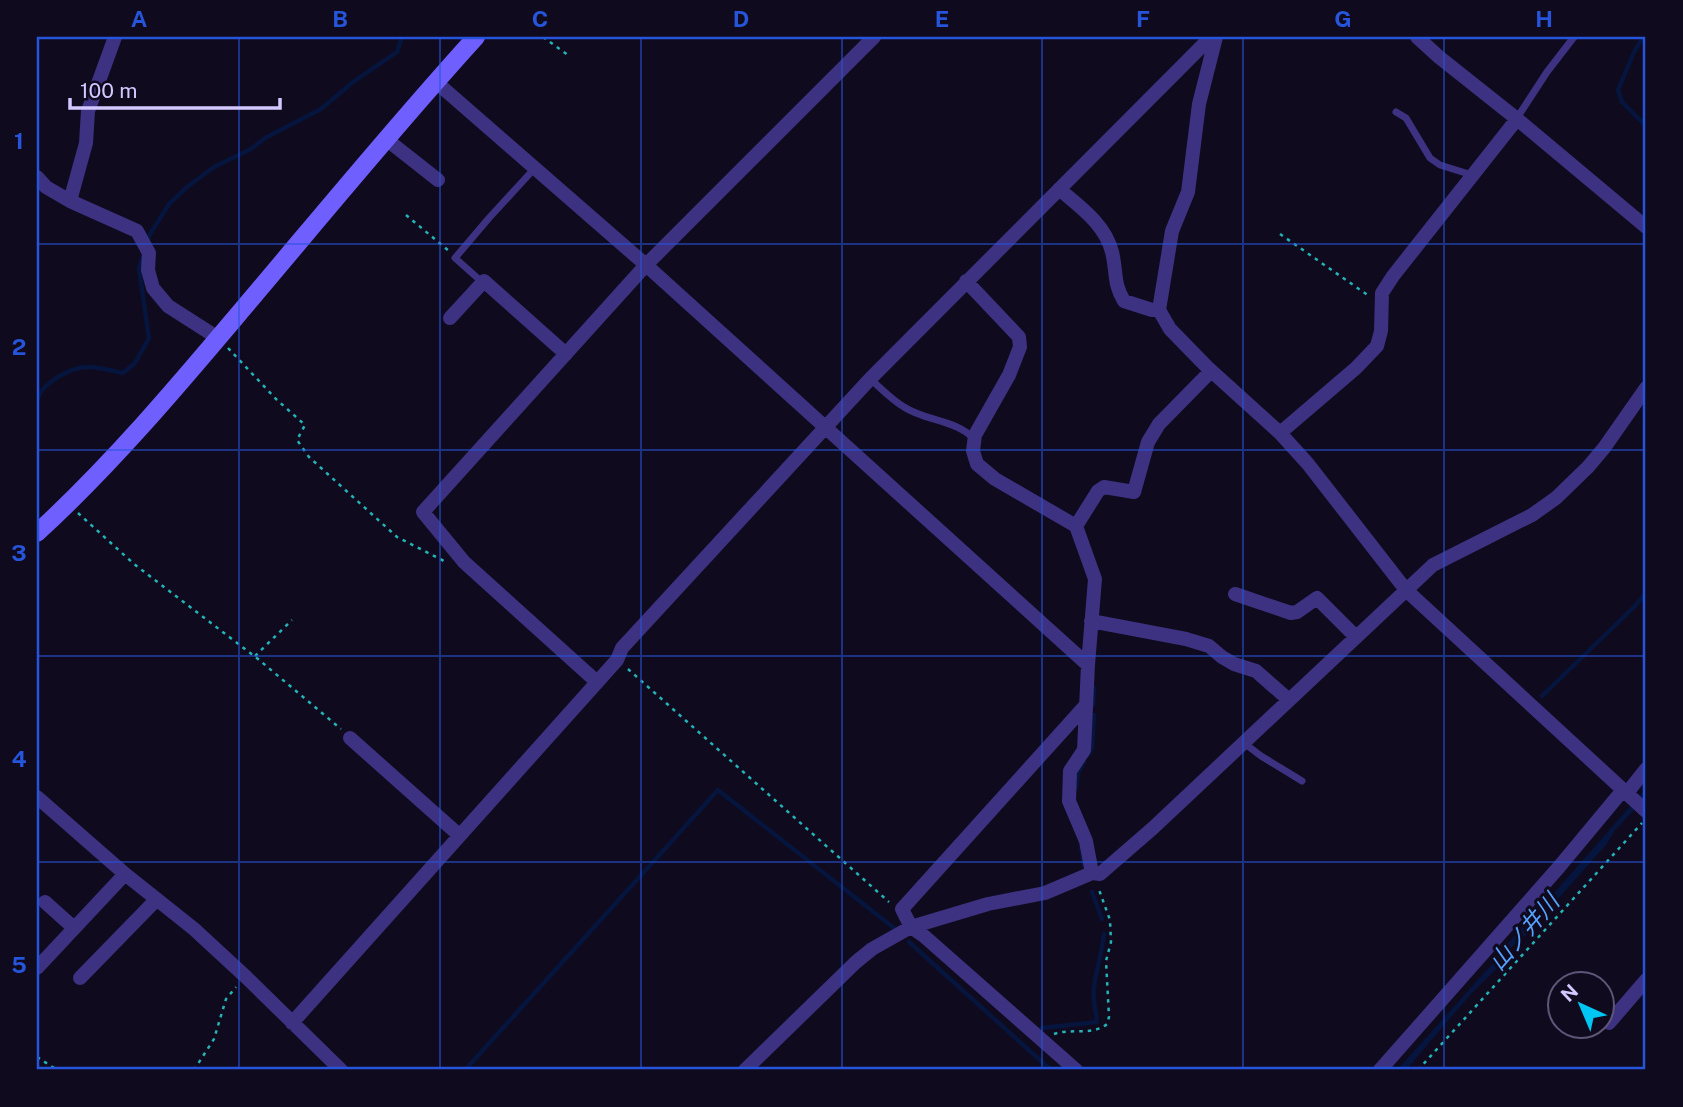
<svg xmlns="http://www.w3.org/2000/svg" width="1683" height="1107" font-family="'Public Sans','Noto Sans JP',sans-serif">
	<rect width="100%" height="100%" fill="#100a1e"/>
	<path fill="#05153d" d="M1646 789V798L1616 829 1606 845 1526 935C1518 940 1508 949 1506 959L1470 995 1406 1070H1397L1493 963C1510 938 1532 917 1553 894 1585 859 1614 823 1646 789Z"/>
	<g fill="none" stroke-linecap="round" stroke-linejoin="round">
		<path stroke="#05153d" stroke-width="4.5" d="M1643 37 1634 52 1618 90 1622 102 1646 126
			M148 241 150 234 169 204 187 187 214 167 251 149 265 138 321 109 353 82 397 52 402 37
			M37 399C44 382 70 367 89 367 100 367 112 371 123 373L135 363 149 338 139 268 143 256
			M1542 696 1635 606 1646 593
			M1093 705 1094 688
			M1088 755 1092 748 1094 715
			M1076 788 1078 773 1084 762
			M1081 846 1084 865
			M1092 892 1102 919
			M909 942 1051 1070
			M1042 1028 1097 1022C1096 1011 1092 999 1094 988 1096 970 1102 953 1104 934
			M465 1070 718 790 894 928"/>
		<path stroke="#24b3b7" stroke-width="2.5" stroke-dasharray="3.5 5" stroke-linecap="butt" d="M543 37 568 55
			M406 215 449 251
			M1280 234 1369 296
			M228 348 276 399 305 425 297 440 309 457 397 537 444 561
			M78 513 134 564 258 659 341 729
			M255 656 292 620
			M628 669 889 902
			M1054 1034C1070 1028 1093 1036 1107 1024L1109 1017 1106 961 1111 942 1110 920 1098 887
			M37 1057 57 1070
			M194 1070 214 1039 226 999 236 987
			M1418 1070 1642 823"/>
		<path stroke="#3c3281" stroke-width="7" d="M1396 112 1406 118 1430 158 1440 165 1472 175
			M1517 118 1547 72 1574 37
			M482 282 455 258 489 218 534 169
			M870 379C881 388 892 400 904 407 925 421 957 420 974 439
			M1244 743 1261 756 1302 781"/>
		<path stroke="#3c3281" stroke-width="14" d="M1216 37 1199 104 1188 192 1172 231 1159 310 1170 329 1207 367 1280 433 1308 464 1406 590 1646 811
			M1417 37 1439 57 1517 119 1646 227
			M436 82 646 265 1088 665
			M386 139 438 180
			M37 177 46 187 70 201 137 231 149 253 148 270 153 288 168 306 218 338
			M1059 189C1080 207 1105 224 1112 252 1117 272 1113 283 1124 301L1152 310H1159
			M70 201 86 143 88 111 115 37
			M966 281 1019 337 1020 347 1009 375 975 435 973 451 977 464 995 479 1076 526 1095 579 1088 665 1084 750 1070 771 1069 801 1086 841 1092 873
			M450 318 484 281 566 354
			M1280 433 1356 368 1377 346 1381 331 1382 293 1393 276 1517 119
			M1076 526 1098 491 1104 487 1134 492 1148 442 1159 424 1211 371
			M1235 594 1291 613 1297 612 1317 598 1356 637
			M1091 621 1186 639 1209 646 1222 657 1234 664 1256 671 1289 700
			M597 682 464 562 423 512 646 265 874 37
			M350 738 459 835
			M1627 793 1646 769
			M37 797 125 874 194 929 246 977 341 1070
			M45 902 74 928
			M37 968 125 874
			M80 978 156 900
			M292 1023 617 660 622 648 870 379 1211 37
			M1609 1023 1646 980
			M745 1070 856 962 872 949 911 927 988 904 1045 893 1092 873 1100 874 1153 828 1433 565 1532 515 1556 498 1588 467 1604 448 1646 388
			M1076 1070 924 936 911 927 902 909 1086 705
			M1380 1070 1559 867 1623 790"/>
		<path stroke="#705fff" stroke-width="18" d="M37 533C112 464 176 388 241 311 319 219 395 126 476 37"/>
	</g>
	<path fill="none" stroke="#2654da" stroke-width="2" stroke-opacity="0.55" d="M239 37V1070M440 37V1070M641 37V1070M842 37V1070M1042 37V1070M1243 37V1070M1444 37V1070M37 244H1646M37 450H1646M37 656H1646M37 862H1646"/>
	<g text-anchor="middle" stroke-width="6" stroke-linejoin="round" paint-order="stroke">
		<g font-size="23" font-style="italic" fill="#56a3ff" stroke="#100a1e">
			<text transform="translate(1524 932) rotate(-49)" y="8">山ノ井川</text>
		</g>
	</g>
	<rect width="1683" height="1107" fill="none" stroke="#100a1e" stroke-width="77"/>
	<g transform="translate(1581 1005) rotate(316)"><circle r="33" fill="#100a1e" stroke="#5e5678" stroke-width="2"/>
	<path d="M0-5L12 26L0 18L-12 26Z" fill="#00c6f3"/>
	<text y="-10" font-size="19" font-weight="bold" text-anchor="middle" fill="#d3c8ff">N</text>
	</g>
	<path d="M70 98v10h210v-10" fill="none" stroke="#d3c8ff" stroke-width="3.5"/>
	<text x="80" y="98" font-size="21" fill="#d3c8ff" stroke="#100a1e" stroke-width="5" paint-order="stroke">100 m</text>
	<rect x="38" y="38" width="1606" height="1030" fill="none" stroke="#2654da" stroke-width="2.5"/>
	<g font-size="23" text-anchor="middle" font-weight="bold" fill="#2654da">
		<text x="139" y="27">A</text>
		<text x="340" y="27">B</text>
		<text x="540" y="27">C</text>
		<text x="741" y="27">D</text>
		<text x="942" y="27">E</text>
		<text x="1143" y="27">F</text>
		<text x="1343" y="27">G</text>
		<text x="1544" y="27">H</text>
		<text x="19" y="149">1</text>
		<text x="19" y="355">2</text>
		<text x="19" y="561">3</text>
		<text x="19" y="767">4</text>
		<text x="19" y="973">5</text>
	</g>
</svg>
